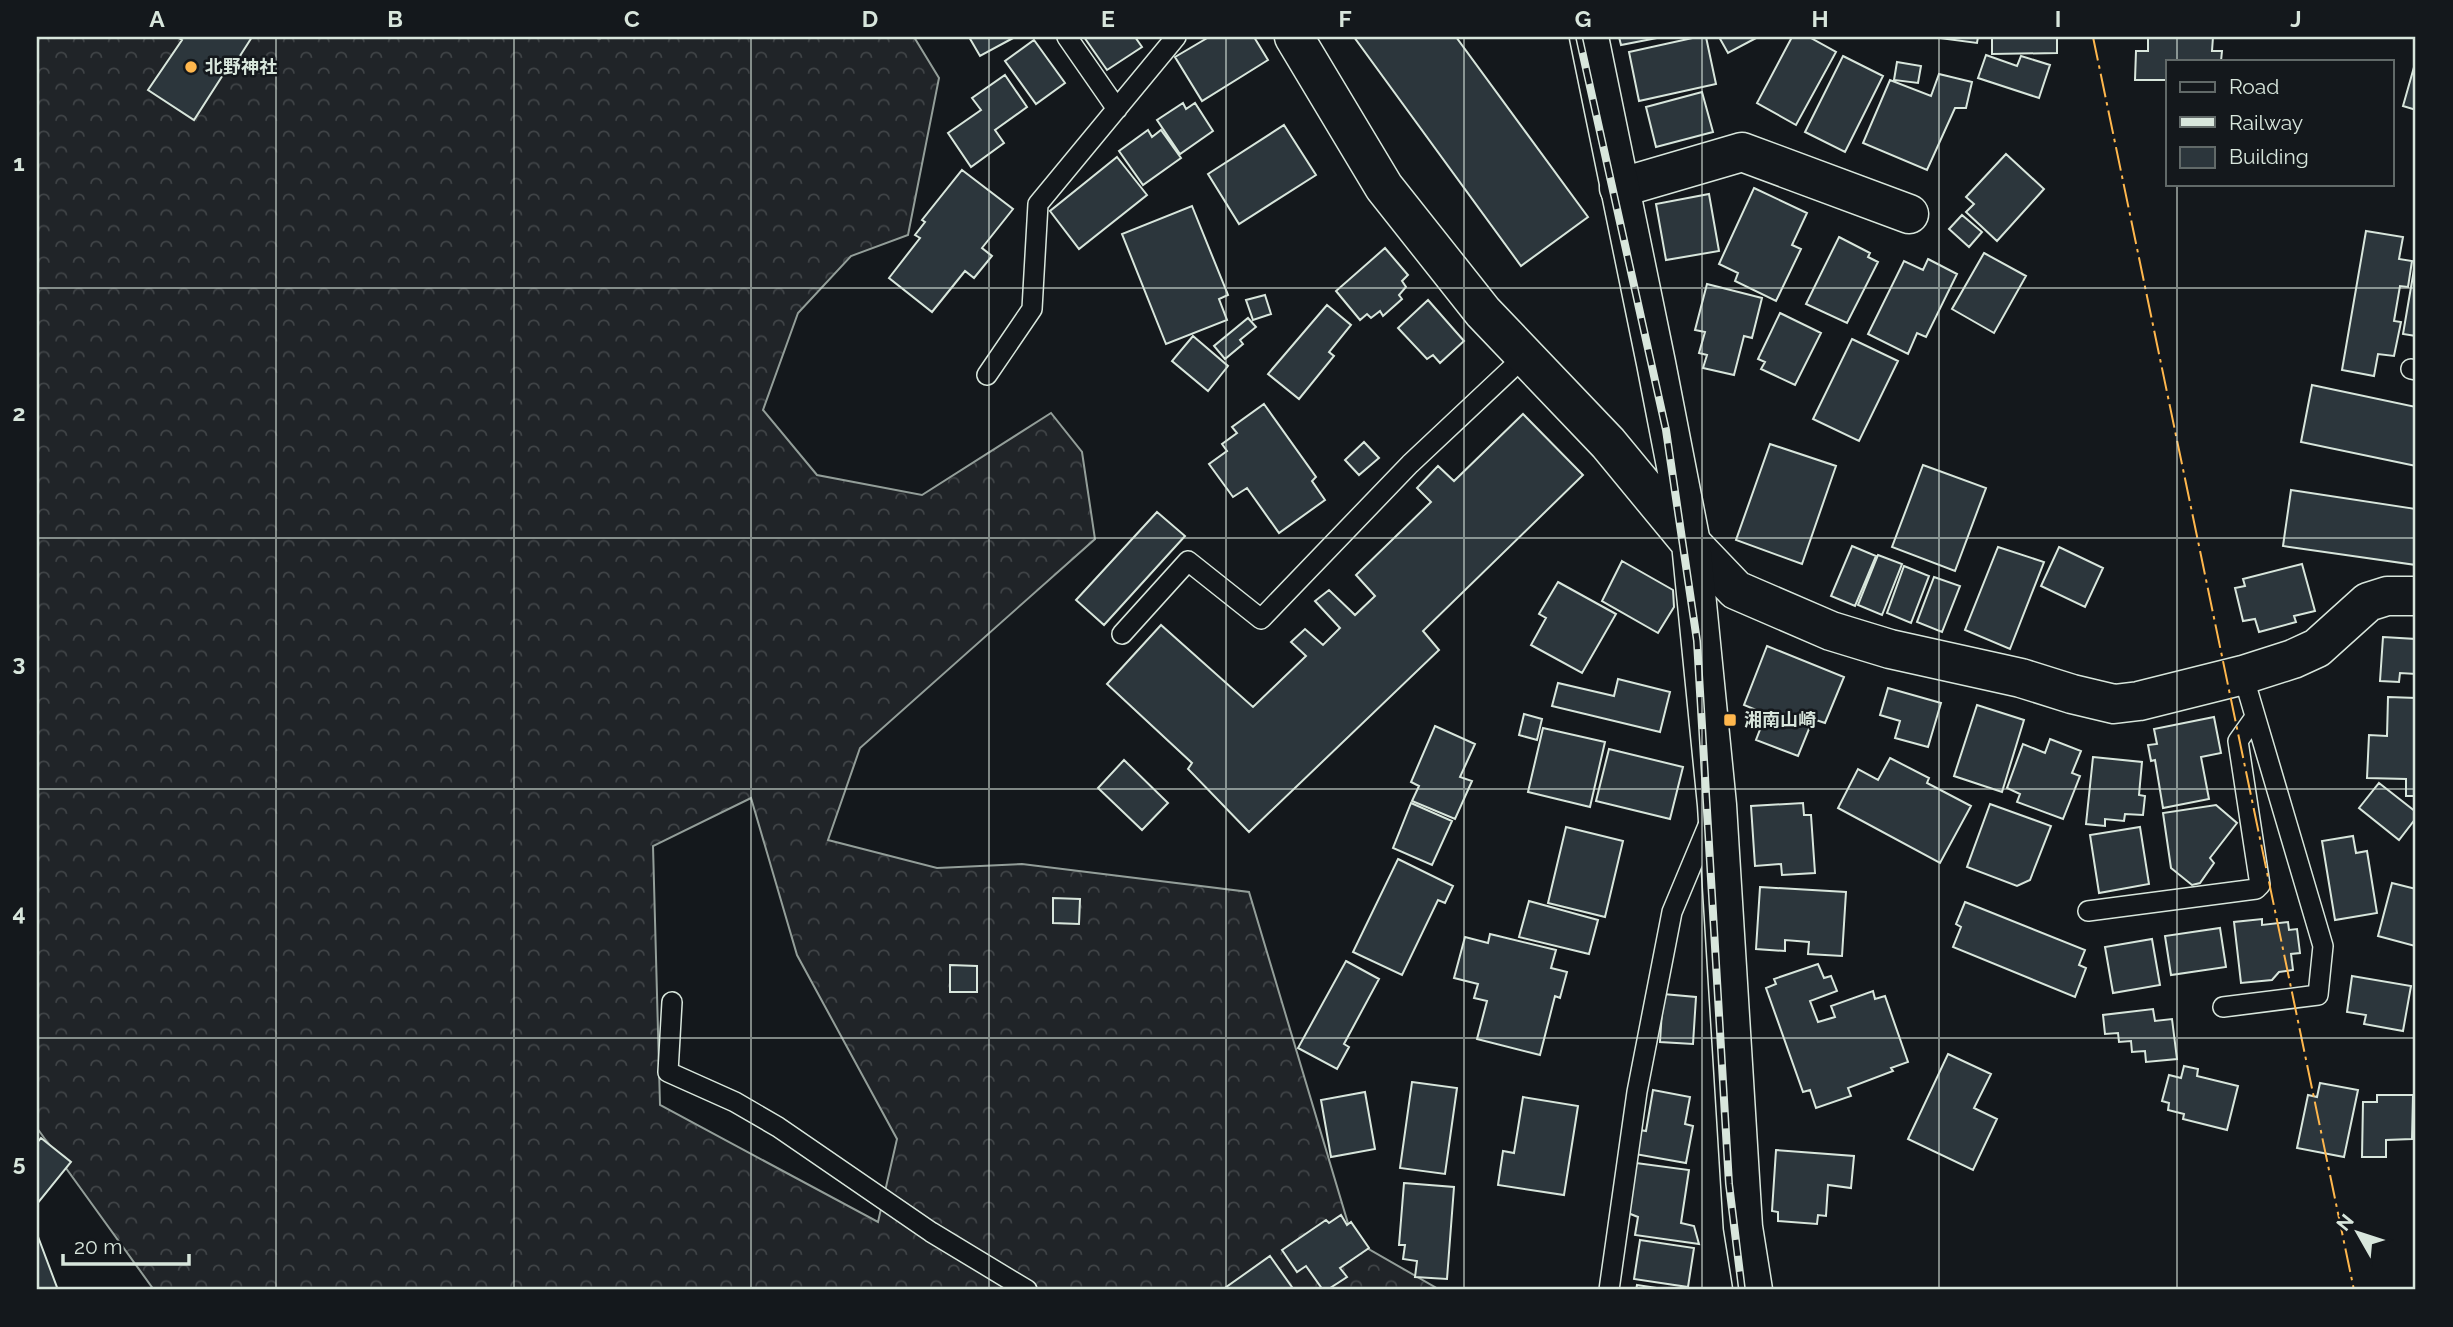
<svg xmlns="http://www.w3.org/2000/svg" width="2453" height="1327" font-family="Raleway,'Noto Sans JP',sans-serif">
	<defs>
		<pattern id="forest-crowns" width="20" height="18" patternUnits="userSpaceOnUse" patternTransform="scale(1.75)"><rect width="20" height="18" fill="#202428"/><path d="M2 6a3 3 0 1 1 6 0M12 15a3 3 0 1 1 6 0" fill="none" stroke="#404447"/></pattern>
	</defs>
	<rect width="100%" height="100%" fill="#14181c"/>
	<path fill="url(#forest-crowns)" stroke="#939e99" stroke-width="2" fill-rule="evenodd" d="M37 37H914L939 78 908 235 851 256 798 313 763 410 817 475 922 495 1051 413 1082 452 1095 539 860 748 828 840 937 868 1022 864 1249 892 1353 1240 1440 1290H154L37 1128ZM751 798 797 955 897 1139 878 1222 660 1105 653 846Z"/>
	<path fill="#2c363c" stroke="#d8e6dc" stroke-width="2" d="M177 37H252L231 70 228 67 194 120 148 90 182 40Z
		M969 37H1015L980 56Z
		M1084 37H1135L1142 47 1107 70Z
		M1209 37H1254L1268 60 1202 101 1175 57Z
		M1354 37H1456L1588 217 1521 266Z
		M1619 37H1662L1621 45Z
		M1697 37H1706L1716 84 1639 101 1629 52Z
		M1719 37H1758L1728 53Z
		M1792 37H1809L1836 52 1796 125 1757 103Z
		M1932 37H1978L1977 43Z
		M1992 37H2057V53L1992 54Z
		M2148 37H2213L2212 51H2222L2221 61H2168V80H2135L2136 51H2148Z
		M1034 40 1065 83 1036 104 1005 61Z
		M1986 55 2017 66 2021 56 2050 65 2039 98 1978 78Z
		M1843 56 1883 76 1845 152 1805 132Z
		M2416 60V110L2403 106Z
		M1897 62 1921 66 1918 83 1894 80Z
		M1939 74 1972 82 1966 108H1955L1927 170 1863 143 1890 80 1931 96Z
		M1005 75 1027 107 995 130 1004 143 971 167 948 133 981 110 972 98Z
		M1702 92 1713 132 1656 147 1646 107Z
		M1183 103 1186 109 1195 103 1213 131 1180 154 1157 120Z
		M1284 125 1316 175 1239 224 1208 174Z
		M1148 130 1152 137 1161 130 1181 158 1143 185 1119 151Z
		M2006 154 2044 189 1997 241 1966 212 1974 204 1966 197Z
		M1117 157 1147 195 1079 249 1050 211Z
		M962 170 1013 209 982 248 992 256 974 278 965 271 932 312 889 278 920 238 915 235 925 222 922 220Z
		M1754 188 1807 213 1792 245 1801 249 1776 301 1735 281 1738 273 1719 264Z
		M1709 194 1719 251 1666 260 1656 204Z
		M1192 206 1228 295 1219 299 1227 320 1166 344 1122 234Z
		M1962 215 1982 232 1969 247 1949 229Z
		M2366 231 2403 237 2399 259 2412 261 2408 287 2400 286 2394 321 2401 322 2394 356 2378 354 2374 376 2342 370Z
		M1839 237 1870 253 1868 257 1878 262 1847 323 1806 304Z
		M1385 248 1408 275 1402 281 1406 287 1399 295 1402 299 1383 316 1380 311 1371 318 1367 314 1360 320 1336 291Z
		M1984 253 2026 276 1994 333 1952 309Z
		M2416 258V336L2403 334Z
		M1928 259 1957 274 1926 337 1917 333 1908 354 1868 334 1904 261 1923 270Z
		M1707 284 1762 298 1752 338 1744 336 1734 375 1703 368 1707 355 1699 353 1705 332 1695 330Z
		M1265 295 1271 314 1253 320 1246 300Z
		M1428 300 1464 341 1440 363 1433 355 1427 359 1398 328Z
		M1327 305 1351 325 1329 352 1334 356 1299 399 1268 374Z
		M1780 313 1821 333 1795 385 1761 369 1765 362 1758 359Z
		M1248 318 1256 327 1240 340 1243 344 1225 359 1214 346Z
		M1193 336 1228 366 1208 391 1172 361Z
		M1852 339 1898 361 1859 441 1813 419Z
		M2312 385 2416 407V466L2301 442Z
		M1264 404 1316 477 1312 481 1325 500 1279 533 1247 488 1233 497 1209 464 1227 451 1222 444 1237 433 1232 427Z
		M1523 414 1583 475 1423 631 1439 650 1249 832 1188 769 1192 763 1107 684 1161 625 1253 707 1306 656 1291 642 1305 629 1323 645 1340 628 1315 601 1329 590 1355 615 1375 596 1356 575 1431 502 1417 488 1438 466 1454 481Z
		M1364 442 1379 458 1359 475 1345 460Z
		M1770 444 1836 466 1802 564 1736 540Z
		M1923 465 1986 488 1955 571 1892 547Z
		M2291 490 2416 509V565L2283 546Z
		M1157 512 1185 536 1104 625 1076 600Z
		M1852 546 1876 556 1855 606 1831 596Z
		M1998 547 2044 562 2010 649 1965 630Z
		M2059 547 2103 568 2085 607 2041 586Z
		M1878 555 1902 564 1882 615 1858 605Z
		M1622 561 1673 590 1674 607 1658 633 1602 601Z
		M2302 564 2315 611 2294 616 2296 622 2259 632 2255 619 2243 621 2235 588 2245 586 2243 579Z
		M1904 566 1929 576 1911 623 1887 613Z
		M1934 577 1960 586 1942 632 1917 622Z
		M1558 582 1616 614 1582 673 1531 645 1546 618 1539 614Z
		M2383 637 2416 639V674L2400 673 2399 682 2380 681Z
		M1767 646 1844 677 1825 723 1813 719 1798 756 1756 740 1766 714 1744 705Z
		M1618 679 1670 692 1660 732 1552 706 1558 683 1614 696Z
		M1888 688 1941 703 1928 747 1895 738 1900 721 1880 715Z
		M2388 697 2416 698V796H2406V779L2367 778 2369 735 2387 736Z
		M1977 705 2024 720 2002 792 1954 776Z
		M1524 714 1542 719 1537 740 1519 735Z
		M2214 717 2221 753 2201 757 2209 799 2163 808 2155 760 2151 761 2148 745 2157 744 2154 729Z
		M1435 726 1475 744 1460 777 1472 781 1455 819 1412 801 1419 786 1411 782Z
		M1543 728 1605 742 1590 807 1528 792Z
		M2050 739 2081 751 2072 773 2080 776 2063 819 2017 802 2020 794 2007 788 2023 744 2045 753Z
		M1609 749 1683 767 1670 819 1596 801Z
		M2093 757 2142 762 2139 795 2145 796 2143 815 2125 814 2124 821 2105 819V826L2086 824Z
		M1890 758 1929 778 1927 783 1971 806 1940 863 1838 808 1858 769 1878 780Z
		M1124 760 1168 803 1142 830 1098 788Z
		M2379 783 2416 812V818L2399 840 2359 808Z
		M1411 803 1452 821 1432 865 1393 848Z
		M1803 803 1804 815H1811L1815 873 1782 875 1781 864 1755 866 1751 806Z
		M1990 804 2051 826 2030 880 2017 886 1967 867Z
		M2216 805 2237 823 2210 858 2214 863 2200 883 2192 885 2171 868 2163 813Z
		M1566 827 1623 841 1605 917 1548 903Z
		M2140 827 2149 884 2099 893 2090 835Z
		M2353 836 2356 853 2367 851 2377 913 2335 920 2322 841Z
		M1398 859 1453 886 1445 903 1438 900 1402 975 1353 952Z
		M2392 883 2416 889 2415 946 2378 936Z
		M1760 887 1846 892 1842 956 1808 954 1809 942 1785 940V951L1756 949Z
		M1053 898 1080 899 1079 924 1053 923Z
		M1529 901 1598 920 1589 954 1519 937Z
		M1965 902 2085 950 2079 965 2086 968 2075 997 1953 947 1961 927 1956 924Z
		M2262 919V925L2288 922 2289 930 2297 929 2300 953 2291 954 2293 970 2279 972 2272 980 2241 983 2234 922Z
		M2220 928 2226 967 2171 975 2165 936Z
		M1490 934 1556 950 1551 968 1567 972 1560 998 1555 996 1540 1055 1477 1039 1487 1001 1474 998 1478 984 1454 978 1465 937 1488 943Z
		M2152 939 2160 985 2113 993 2105 947Z
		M1346 961 1379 979 1344 1044 1349 1047 1337 1069 1298 1048Z
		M1818 964 1824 978 1831 976 1837 991 1810 1001 1818 1022 1835 1017 1831 1006 1873 991 1875 999 1885 996 1908 1062 1891 1068 1893 1071 1848 1088 1851 1096 1816 1108 1810 1090 1803 1092 1766 988 1776 984 1774 979Z
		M950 965 977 966V992H950Z
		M2352 976 2411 986 2403 1031 2364 1024 2366 1015 2347 1012Z
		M1663 994 1696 997 1693 1044 1660 1042Z
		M2153 1009 2155 1021 2172 1019 2177 1059 2146 1062 2145 1051 2132 1052 2131 1041 2119 1042 2118 1033 2105 1034 2103 1015Z
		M1948 1054 1991 1074 1974 1108 1997 1119 1973 1170 1908 1139Z
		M2184 1066 2198 1069 2197 1076 2238 1086 2227 1130 2183 1119 2184 1114 2168 1110 2169 1103 2162 1101 2169 1075 2181 1078Z
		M1412 1082 1457 1088 1445 1174 1400 1168Z
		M2320 1083 2358 1090 2344 1157 2297 1148 2308 1095 2317 1097Z
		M1653 1090 1690 1097 1685 1124 1693 1126 1686 1163 1635 1154 1640 1130 1646 1131Z
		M1365 1092 1375 1149 1331 1157 1321 1100Z
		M2377 1095H2413L2412 1139 2386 1140V1157H2362L2363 1102H2377Z
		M1523 1097 1578 1106 1564 1195 1498 1185 1503 1151 1514 1153Z
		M41 1138 71 1162 37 1204V1143Z
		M1776 1150 1854 1156 1851 1188 1828 1185 1826 1216 1818 1215 1817 1224 1778 1221V1212L1772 1211Z
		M1636 1163 1689 1170 1681 1223 1694 1226 1699 1244 1635 1235 1638 1217 1628 1213Z
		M1404 1183 1454 1187 1447 1279 1415 1277 1417 1261 1403 1259 1405 1245H1399Z
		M1341 1215 1347 1225 1351 1222 1369 1248 1340 1268 1347 1277 1327 1290H1323L1306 1266 1297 1272 1282 1250 1326 1220 1329 1223Z
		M37 1234 58 1290H37Z
		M1640 1240 1694 1248 1688 1287 1634 1279Z
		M1270 1256 1294 1290H1222Z
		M1637 1285 1670 1290H1636Z"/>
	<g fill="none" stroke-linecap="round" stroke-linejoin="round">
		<defs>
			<path id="lane" d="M1067 37 1117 109
				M2411 369 2416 370
				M987 375 1032 309 1038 204 1176 37
				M1122 634 1188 561 1261 619 1410 464 1525 356
				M2088 911 2256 889 2260 885 2238 741 2255 717
				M672 1002 668 1072 735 1102 778 1127 931 1232 1027 1290
				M2223 1007 2318 995 2323 946 2243 675
				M1609 1290 1637 1092 1672 912 1710 821"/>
			<path id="street" d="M1619 188 1742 152 1909 214
				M1691 543 1736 590 1831 631 1890 649 2021 678 2072 694 2114 704 2139 701 2243 675 2293 659 2317 648 2368 602 2387 596H2416"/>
			<path id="secondary" d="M1294 37 1384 187 1483 312 1608 443 1688 540
				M1589 37 1656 363 1691 543 1717 805 1743 1227 1753 1290"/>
		</defs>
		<use href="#lane" stroke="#d8e6dc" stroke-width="22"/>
		<use href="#street" stroke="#d8e6dc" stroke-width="41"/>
		<use href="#secondary" stroke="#d8e6dc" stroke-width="41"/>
		<path stroke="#9da8a2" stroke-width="4.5" stroke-dasharray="5 3.5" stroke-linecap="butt" d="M597 37H601"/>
		<use href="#lane" stroke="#14181c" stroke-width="19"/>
		<use href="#street" stroke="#14181c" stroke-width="38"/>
		<use href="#secondary" stroke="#14181c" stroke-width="38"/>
		<defs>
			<path id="rail" d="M1579 37 1666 430 1697 641 1729 1184 1742 1290"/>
		</defs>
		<use href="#rail" stroke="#d8e6dc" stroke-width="8"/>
		<use href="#rail" stroke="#14181c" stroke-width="5" stroke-dasharray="16" stroke-linecap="butt"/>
		<path stroke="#ffb74d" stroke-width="2" stroke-dasharray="24 5 3.5 5" stroke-linecap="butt" d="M2093 37 2354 1290"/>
	</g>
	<path fill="none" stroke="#d8e6dc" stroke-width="2" stroke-opacity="0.55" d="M276 37V1290M514 37V1290M751 37V1290M989 37V1290M1226 37V1290M1464 37V1290M1702 37V1290M1939 37V1290M2177 37V61M2177 184V1290M37 288H2416M37 538H2416M37 789H2416M37 1038H2416"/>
	<g fill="#ffb74d" stroke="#14181c" stroke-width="2.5">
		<circle cx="191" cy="67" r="7"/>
		<rect x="1723" y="713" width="14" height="14" rx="3.5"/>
	</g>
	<g text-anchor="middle" stroke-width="5" stroke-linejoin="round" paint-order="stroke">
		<g font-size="18" font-weight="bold" fill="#d8e6dc" stroke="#14181c" text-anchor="start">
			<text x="205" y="73">北野神社</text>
			<text x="1744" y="726">湘南山崎</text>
		</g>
	</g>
	<rect width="2453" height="1327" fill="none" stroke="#14181c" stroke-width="77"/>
	<rect x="2166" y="60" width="228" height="126" fill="#14181c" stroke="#626a69" stroke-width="2"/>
	<rect x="2180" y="82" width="35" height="10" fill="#14181c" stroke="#626a69" stroke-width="2"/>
	<text x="2229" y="94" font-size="21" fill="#d8e6dc">Road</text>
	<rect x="2180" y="117" width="35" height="10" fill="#d8e6dc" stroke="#626a69" stroke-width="2"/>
	<text x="2229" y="130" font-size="21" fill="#d8e6dc">Railway</text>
	<rect x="2180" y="147" width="35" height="21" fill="#2c363c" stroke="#626a69" stroke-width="2"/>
	<text x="2229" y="164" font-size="21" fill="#d8e6dc">Building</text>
	<g transform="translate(2358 1233) rotate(309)" stroke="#14181c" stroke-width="5" paint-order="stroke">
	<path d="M0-5L12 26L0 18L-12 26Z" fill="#d8e6dc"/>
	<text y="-10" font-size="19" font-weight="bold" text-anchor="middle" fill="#d8e6dc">N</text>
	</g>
	<path d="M63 1254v10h126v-10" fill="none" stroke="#d8e6dc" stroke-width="3.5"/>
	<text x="74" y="1254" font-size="21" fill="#d8e6dc" stroke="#14181c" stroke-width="5" paint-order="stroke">20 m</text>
	<rect x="38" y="38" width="2376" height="1250" fill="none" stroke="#d8e6dc" stroke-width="2.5"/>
	<g font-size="23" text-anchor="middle" font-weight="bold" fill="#d8e6dc">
		<text x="157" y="27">A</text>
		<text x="395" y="27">B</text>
		<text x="632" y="27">C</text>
		<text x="870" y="27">D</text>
		<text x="1108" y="27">E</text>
		<text x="1345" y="27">F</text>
		<text x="1583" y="27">G</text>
		<text x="1820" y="27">H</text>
		<text x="2058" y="27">I</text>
		<text x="2296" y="27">J</text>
		<text x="19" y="171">1</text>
		<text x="19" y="421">2</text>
		<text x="19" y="671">3</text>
		<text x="19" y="921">4</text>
		<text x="19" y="1171">5</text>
	</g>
</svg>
